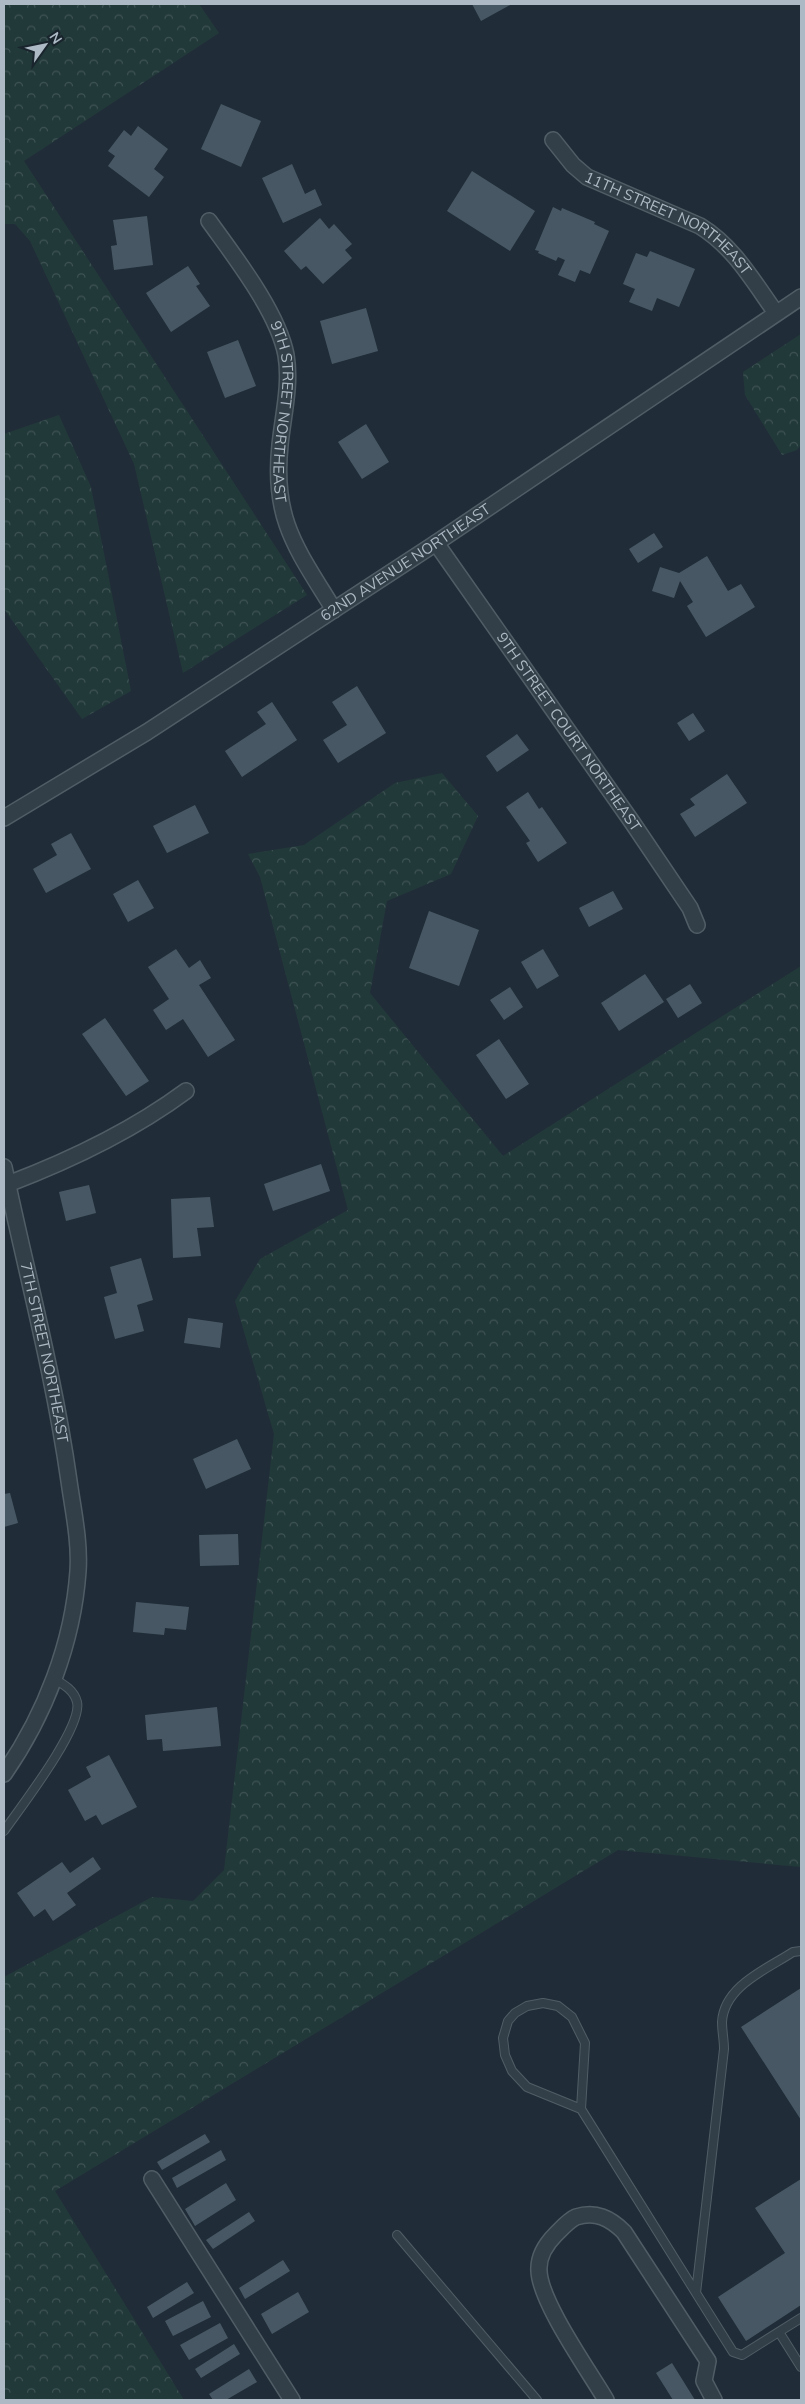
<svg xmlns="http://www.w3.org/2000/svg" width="805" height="2404" font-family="Mulish,sans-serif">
	<defs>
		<pattern id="forest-crowns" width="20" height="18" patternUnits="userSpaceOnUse" patternTransform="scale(1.25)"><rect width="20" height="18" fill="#223939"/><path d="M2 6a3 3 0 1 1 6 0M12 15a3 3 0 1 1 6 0" fill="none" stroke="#3f5454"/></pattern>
	</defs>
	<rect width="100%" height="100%" fill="#202d38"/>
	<path fill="url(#forest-crowns)" d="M4 4H199L219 33 24 161 307 595 183 673 134 464 30 241 15 224H4Z
		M801 334V445L797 450 782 455 745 395 743 372Z
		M59 415 91 487 131 691 82 719 4 609V434Z
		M442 773 478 816 451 874 387 901 370 993 503 1156 801 966V1867L618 1850 55 2191 184 2400H4V1977L152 1897 193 1901 224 1870 274 1434 235 1301 260 1259 348 1210 260 877 248 854 304 845 395 783Z"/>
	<path fill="#475864" d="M472 4H512L481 21Z
		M221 104 261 121 241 167 201 149Z
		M138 126 168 149 154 169 164 177 149 197 108 166 115 156 108 151 124 130 131 136Z
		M292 164 305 194 315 189 322 205 283 223 262 178Z
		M472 171 535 211 510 251 447 211Z
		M553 207 561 211 562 208 595 222 594 224 609 231 590 274 580 270 575 282 558 275 565 260 558 257 556 261 538 253 539 251 535 250Z
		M147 216 153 265 114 270 111 246 117 245 113 220Z
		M320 218 329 229 334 224 352 244 345 250 352 258 323 284 306 266 301 270 284 251Z
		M650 251 695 269 679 307 657 298 652 311 629 302 635 289 623 284 636 253 647 257Z
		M188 266 200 284 196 286 210 306 171 332 146 293Z
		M366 308 378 351 332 364 320 321Z
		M238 340 256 386 225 398 207 352Z
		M366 424 389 462 362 479 338 442Z
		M654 533 663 547 638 563 629 549Z
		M707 556 728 591 741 584 755 607 706 637 687 606 693 602 680 581 674 598 652 591 660 567 679 573Z
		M357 686 386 733 338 763 323 740 347 725 332 702Z
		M272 702 297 740 242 777 225 751 266 724 257 712Z
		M693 713 705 731 689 741 677 723Z
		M517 734 529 750 497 772 486 756Z
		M727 774 747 803 695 837 680 814 695 805 690 799Z
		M528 792 539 809 542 807 567 843 538 862 526 843 530 841 506 807Z
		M195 805 209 833 167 853 153 826Z
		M71 833 91 869 46 893 33 869 57 855 51 844Z
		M138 880 154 908 128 922 113 894Z
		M613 891 623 909 589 927 579 908Z
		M429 911 479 930 459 986 409 968Z
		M176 949 189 968 200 960 211 978 199 985 235 1040 208 1057 183 1019 166 1030 153 1010 169 999 148 967Z
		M543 949 559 976 537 989 521 962Z
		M645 974 664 1002 619 1031 601 1003Z
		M690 984 702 1003 678 1018 666 999Z
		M510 987 523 1007 504 1020 490 1000Z
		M105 1018 149 1081 126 1096 82 1034Z
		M499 1039 529 1084 506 1099 476 1055Z
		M321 1164 330 1191 273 1211 264 1184Z
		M89 1185 96 1213 66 1221 59 1192Z
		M210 1197 214 1227 197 1228 201 1256 173 1258 171 1199Z
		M141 1258 153 1300 137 1305 144 1331 115 1339 104 1297 117 1293 110 1267Z
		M188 1318 223 1323 220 1348 184 1343Z
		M237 1439 251 1469 206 1489 193 1459Z
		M10 1493 18 1523 4 1527V1494Z
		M238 1534 239 1565 200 1566 199 1535Z
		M136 1602 189 1607 186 1630 165 1628 164 1635 133 1632Z
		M217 1707 221 1746 163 1751 162 1739 147 1740 145 1715Z
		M109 1755 137 1807 102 1825 96 1815 85 1821 68 1790 91 1777 86 1767Z
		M93 1857 101 1869 67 1893 76 1905 53 1921 45 1909 34 1917 17 1893 62 1862 70 1873Z
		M801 1988V2120L741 2027Z
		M205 2134 210 2142 162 2170 157 2162Z
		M221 2150 226 2160 177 2188 172 2178Z
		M801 2179V2305L746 2341 718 2297 785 2253 755 2208Z
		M226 2183 236 2200 195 2226 185 2209Z
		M249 2212 255 2221 213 2249 206 2240Z
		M283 2260 290 2271 245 2299 239 2288Z
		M187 2282 194 2293 153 2318 147 2307Z
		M298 2292 309 2312 272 2334 261 2314Z
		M203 2301 211 2317 173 2336 165 2321Z
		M220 2323 228 2338 189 2360 180 2345Z
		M234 2344 240 2354 201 2378 195 2369Z
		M672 2363 695 2400H673L656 2373Z
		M249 2369 257 2382 226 2400H213L209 2394Z"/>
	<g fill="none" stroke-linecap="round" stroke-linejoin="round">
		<defs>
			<path id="lane" d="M4 1831C20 1808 83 1727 77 1702 74 1690 63 1684 53 1678
				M801 1951 793 1952C767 1969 724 1986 722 2022 722 2031 724 2040 724 2049L696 2293 733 2352 742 2355 801 2318
				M581 2109 527 2087 512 2071 505 2055 503 2038 508 2021 515 2013 527 2006 543 2003 558 2006 572 2017 585 2043 581 2109 696 2293
				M397 2235 537 2400
				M779 2332 801 2367"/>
			<g id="street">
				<path id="s1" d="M553 140 573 165 587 177 700 226C734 247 753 281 776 313"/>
				<path id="s2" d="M209 221C234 256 278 312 286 355 291 385 283 415 280 445 272 520 297 549 334 610"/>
				<path id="s3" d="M436 543 632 822 690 908 697 925"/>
				<path id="s4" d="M4 818 147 732 436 543 801 297"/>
				<path id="s5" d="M4 1167C26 1271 54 1375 69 1481 73 1510 80 1541 78 1571 73 1643 45 1715 4 1774"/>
				<path d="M8 1184C71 1160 132 1131 186 1091"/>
				<path d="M152 2179 292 2400"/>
				<path d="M606 2400C589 2371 540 2302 539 2271 538 2257 546 2244 556 2234 561 2229 569 2220 576 2217 596 2211 610 2218 624 2232L708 2361 704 2381 714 2400"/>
			</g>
		</defs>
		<use href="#lane" stroke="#515d66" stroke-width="10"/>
		<use href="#street" stroke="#515d66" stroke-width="18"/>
		<use href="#lane" stroke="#333f48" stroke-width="8"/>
		<use href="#street" stroke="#333f48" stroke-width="15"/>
	</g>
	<g text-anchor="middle" stroke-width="4.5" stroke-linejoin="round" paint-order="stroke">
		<g font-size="15" fill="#adbac5" stroke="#19242d">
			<text dy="5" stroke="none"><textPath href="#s1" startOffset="145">11TH STREET NORTHEAST</textPath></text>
			<text dy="5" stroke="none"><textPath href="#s2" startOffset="212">9TH STREET NORTHEAST</textPath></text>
			<text dy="5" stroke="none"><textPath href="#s4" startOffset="476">62ND AVENUE NORTHEAST</textPath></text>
			<text dy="5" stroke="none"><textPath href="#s3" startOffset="231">9TH STREET COURT NORTHEAST</textPath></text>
			<text dy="5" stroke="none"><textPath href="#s5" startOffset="190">7TH STREET NORTHEAST</textPath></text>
		</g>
	</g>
	<rect width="805" height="2404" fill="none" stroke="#adbac5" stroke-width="10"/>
	<g transform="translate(45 45) rotate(57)" stroke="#19242d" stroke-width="4" paint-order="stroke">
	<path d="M0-4L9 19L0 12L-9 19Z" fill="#adbac5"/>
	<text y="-8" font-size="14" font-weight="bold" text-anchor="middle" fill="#adbac5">N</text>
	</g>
</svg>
